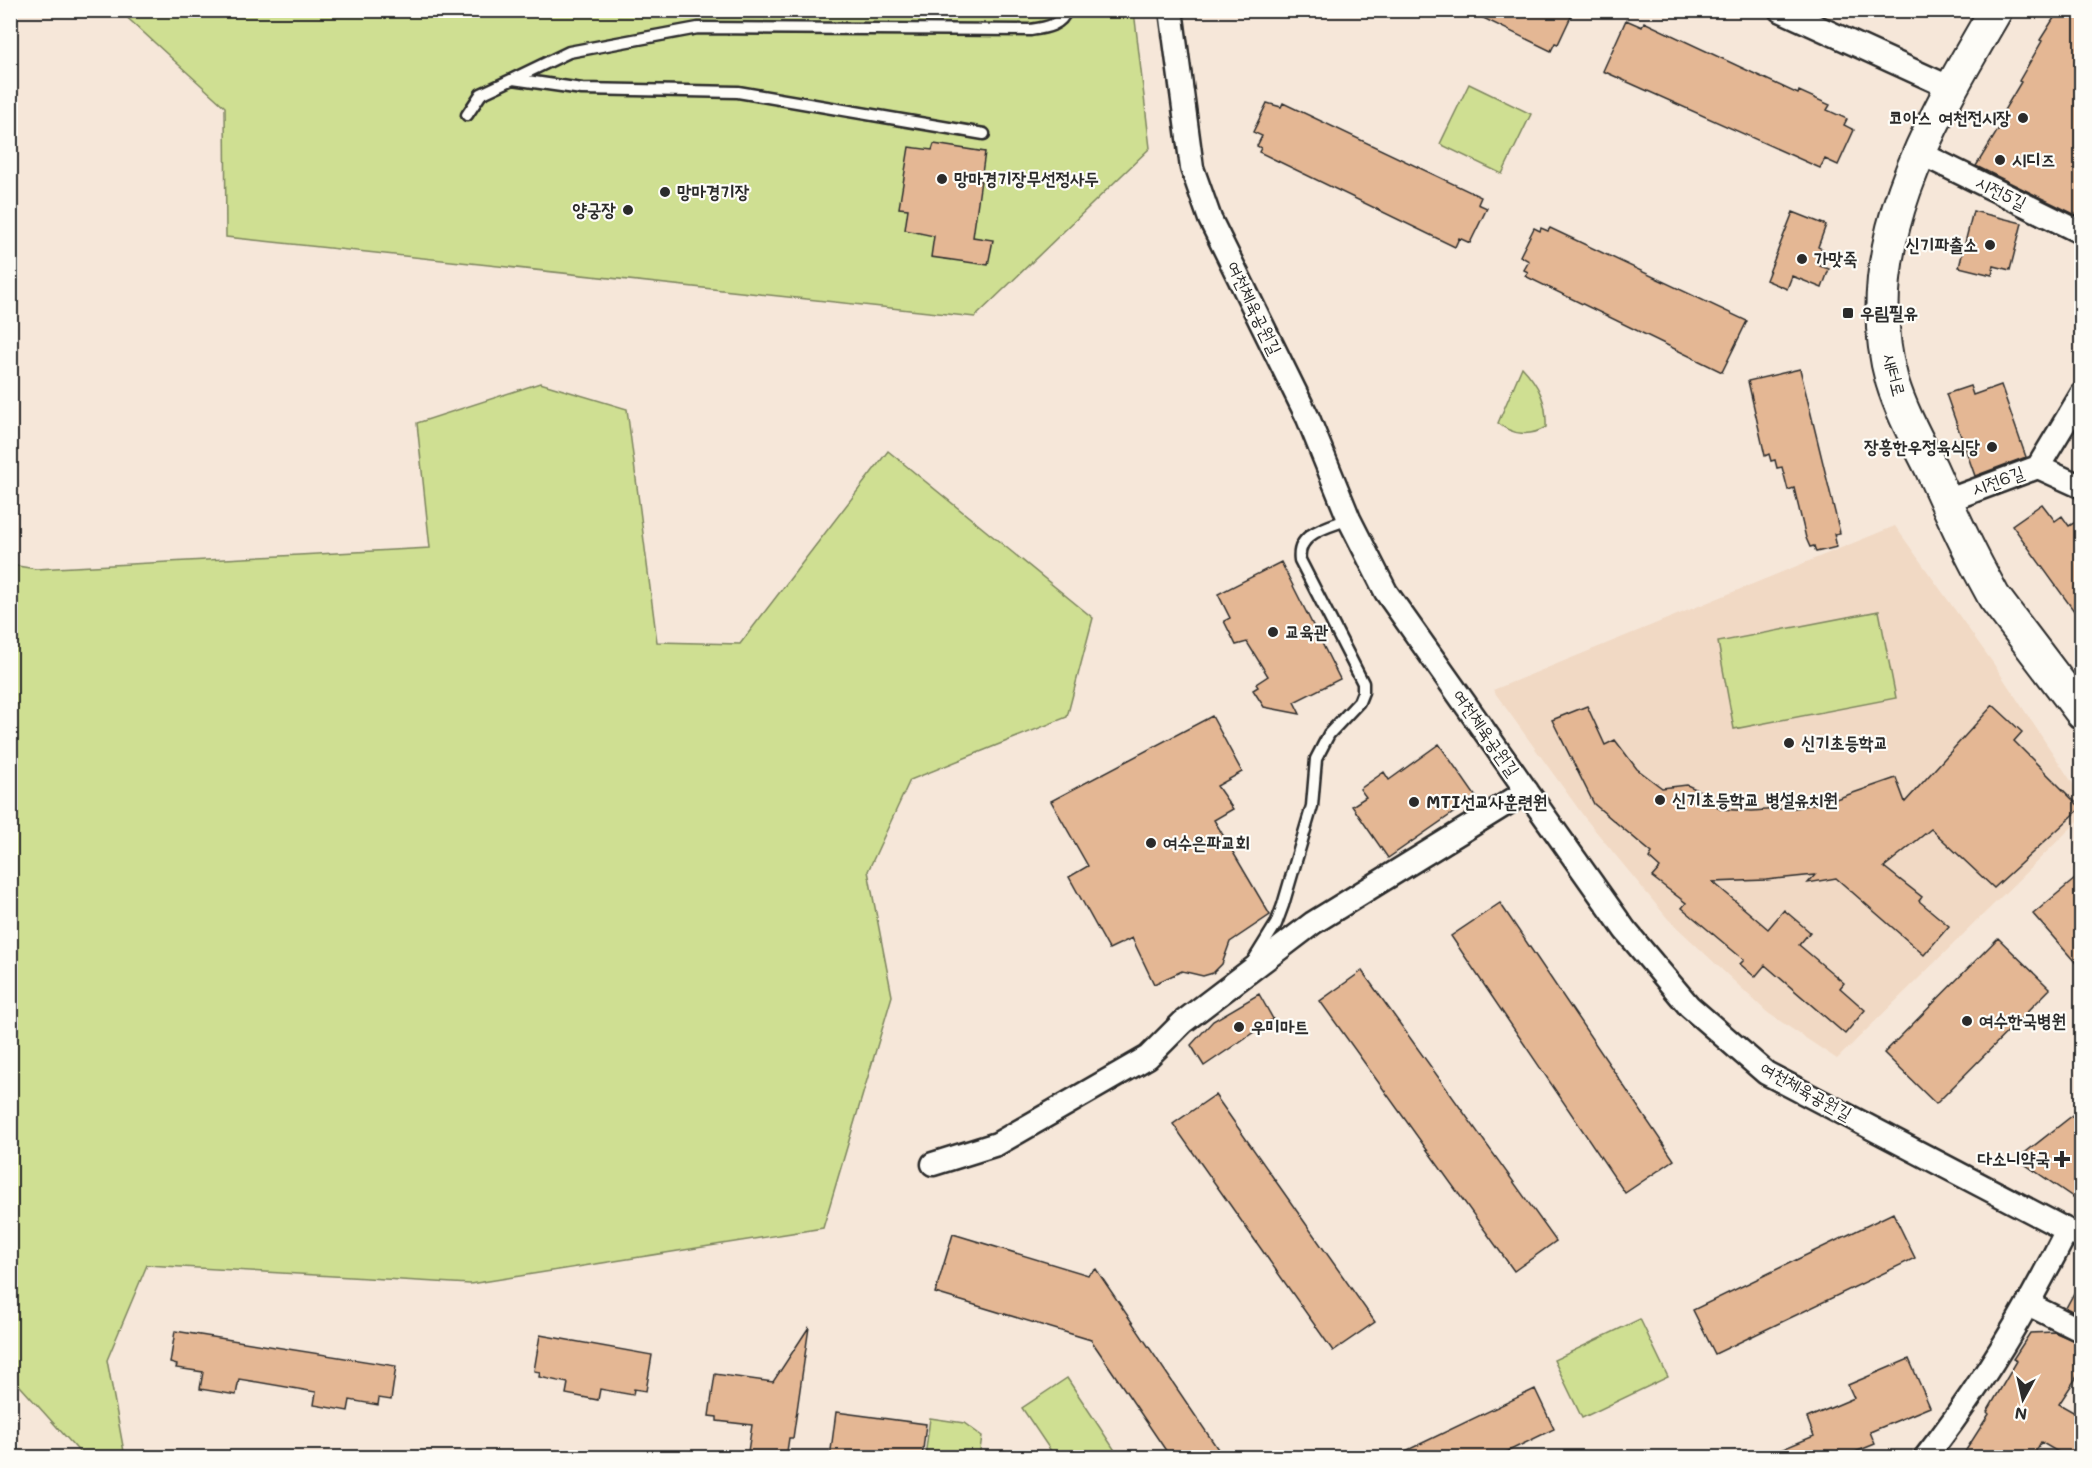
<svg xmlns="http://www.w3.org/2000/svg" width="2092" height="1468" font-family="Mali,'Poor Story',sans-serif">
	<rect width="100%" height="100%" fill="#f6e7d9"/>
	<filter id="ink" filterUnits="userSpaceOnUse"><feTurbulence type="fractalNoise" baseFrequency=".0167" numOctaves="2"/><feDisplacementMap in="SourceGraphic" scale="12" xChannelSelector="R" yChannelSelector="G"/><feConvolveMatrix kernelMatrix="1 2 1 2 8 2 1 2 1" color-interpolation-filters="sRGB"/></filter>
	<g filter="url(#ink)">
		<path fill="#f1d9c4" d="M1895 526 1993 663 2081 796V818L1837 1059 1768 1013 1668 919 1585 818 1493 690Z"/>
		<path fill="#cfdf92" stroke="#7d855e" stroke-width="1.5" d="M120 11H1134L1150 148 975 317 226 237 225 107Z
			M1469 84 1531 114 1502 174 1440 144Z
			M1522 367C1539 385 1547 402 1546 427 1530 437 1512 435 1498 423Z
			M540 383 627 409 657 642 740 644 888 451 1093 618 1067 717 910 780 868 871 892 996 823 1228 470 1284 147 1265 107 1360 125 1457H84L11 1376V565L36 569 430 548 417 423Z
			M1879 611 1896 698 1734 729 1718 642Z
			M1640 1319 1668 1377 1582 1418 1554 1360Z
			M1067 1378 1116 1452 1108 1457H1055L1022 1408Z
			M930 1418 964 1423 982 1436 979 1457H925Z"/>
		<path fill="#e4b794" stroke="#2b2b2b" stroke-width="1.5" d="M1467 10H1574L1558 44 1555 43 1551 51Z
			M2059 10H2082V206L2076 215 1976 166 2001 125 1997 122 2021 82 2019 81 2042 41 2040 40Z
			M1626 20 1642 27 1644 22 1798 94 1799 91 1830 105 1827 110 1847 119 1844 125 1854 130 1838 165 1825 159 1820 168 1603 71Z
			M1267 103 1281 107 1283 103 1481 197 1478 204 1487 208 1470 243 1459 238 1455 247 1259 152 1261 148 1257 146 1262 136 1253 132Z
			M934 144 985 152 973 237 993 240 988 265 931 257 934 236 905 230 908 209 899 208 909 147 932 150Z
			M1973 211 2022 223 2010 270 1994 266 1992 275 1959 267Z
			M1793 212 1826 225 1818 247 1826 251 1820 266 1829 269 1822 288 1792 276 1787 289 1766 280Z
			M1534 228 1540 231 1541 228 1548 231 1550 228 1747 321 1722 372 1525 276 1528 272 1524 270 1529 261 1520 256Z
			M1800 369 1840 533 1834 534 1837 547 1816 552 1814 546 1810 547 1806 538 1794 488 1788 490 1782 467 1777 468 1775 460 1771 461 1769 454 1765 456 1748 381Z
			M2001 385 2026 457 1975 476 1946 394 1970 386 1973 395Z
			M2042 504 2055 521 2062 516 2069 526 2082 518V622L2012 525Z
			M1281 562 1340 679 1294 702 1300 714 1264 707 1253 690 1258 687 1256 684 1268 676 1247 642 1236 645 1224 621 1230 618 1218 594Z
			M1993 705 2022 732 2014 741 2081 808 1994 888 1931 829 1884 867 1922 897 1919 901 1949 926 1924 955 1836 878 1808 883 1815 875 1766 880 1713 882 1768 929 1784 910 1810 932 1799 945 1844 983 1840 988 1865 1010 1845 1034 1765 965 1755 977 1740 964 1744 960 1682 908 1686 903 1652 877 1660 868 1649 858 1652 853 1594 804 1552 720 1587 706 1605 745 1615 740 1637 769 1662 788 1687 785 1702 792 1720 809 1752 811 1795 808 1833 800 1896 778 1905 802Z
			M1212 716 1242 772 1217 786 1233 809 1214 820 1270 915 1230 942 1222 964 1213 973 1203 976 1182 971 1154 984 1132 938 1109 949 1069 877 1088 866 1051 801Z
			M1439 744 1476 797 1388 858 1352 806 1366 797 1360 789 1384 772 1389 780Z
			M2082 873V970L2033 914Z
			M1500 903 1674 1160 1625 1193 1451 936Z
			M1998 938 2050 989 1936 1104 1884 1053Z
			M1362 971 1556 1241 1514 1271 1320 1001Z
			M1259 994 1273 1019 1204 1066 1191 1045 1213 1021Z
			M1215 1095 1375 1322 1333 1351 1173 1124Z
			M2082 1108V1168L2073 1197 2017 1159Z
			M1893 1213 1915 1258 1715 1354 1693 1310Z
			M953 1234 1088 1275 1096 1269 1224 1458H1171L1091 1340 935 1293Z
			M2082 1278V1316L2066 1308Z
			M809 1327 793 1438H789L786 1458H747L752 1425 717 1421V1417L709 1416 715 1374 773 1382Z
			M175 1331 396 1366 391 1400 379 1398 378 1405 350 1400 348 1411 314 1405 316 1392 239 1379 236 1395 200 1389 203 1372 176 1368 177 1365 170 1363Z
			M2054 1332 2082 1344V1369L2059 1404 2082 1417V1458H2068L2041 1442 2032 1458H1961L1989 1414 1987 1412 2017 1361 2013 1359 2030 1333Z
			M540 1335 652 1355 646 1391 634 1389 633 1395 600 1389 598 1400 566 1394 568 1383 539 1377 540 1372 534 1371Z
			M1909 1359 1930 1407 1870 1432 1875 1444 1843 1457H1764L1814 1436 1807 1418 1854 1398 1848 1385Z
			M1535 1389 1554 1429 1494 1458H1391Z
			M836 1412 926 1424 922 1458H830Z"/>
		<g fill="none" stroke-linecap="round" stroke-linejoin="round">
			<defs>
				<path id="lane" d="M467 115 481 94 513 79
					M984 134 738 92 582 89 513 79 569 52 698 28 1030 30C1043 28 1062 26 1066 10
					M1253 961 1276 924 1283 905 1312 806 1316 759 1329 734 1359 702 1363 692V683L1300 560C1296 533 1328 527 1349 519"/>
				<path id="street" d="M1171 10 1192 168 1210 219 1308 418 1349 519 1386 592 1625 930 1689 1006 1766 1073 2082 1238
					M1780 10 1951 88
					M1920 153 2082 233
					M2038 467 2082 394
					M1946 501 2038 467 2082 487
					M933 1164 997 1144 1148 1057 1183 1022 1313 923 1527 791
					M2030 1305 2082 1331
					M1925 1458C1982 1386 2026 1312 2067 1230"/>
				<path id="secondary" d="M1996 10C1931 121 1855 247 1892 381 1901 411 1917 440 1931 468 1947 503 1962 538 1980 571L1994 597 2082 713"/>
			</defs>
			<use href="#lane" stroke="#2b2b2b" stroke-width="15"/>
			<use href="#street" stroke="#2b2b2b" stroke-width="27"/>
			<use href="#secondary" stroke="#2b2b2b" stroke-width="36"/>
			<use href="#lane" stroke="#fdfcf7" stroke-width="10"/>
			<use href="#street" stroke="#fdfcf7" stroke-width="22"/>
			<use href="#secondary" stroke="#fdfcf7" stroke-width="32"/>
		</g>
	</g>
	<g fill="#2b2b2b" stroke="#fdfcf7" stroke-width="2">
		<circle cx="2023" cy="118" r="6"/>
		<circle cx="2000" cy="160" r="6"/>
		<circle cx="942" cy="179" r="6"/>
		<circle cx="665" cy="192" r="6"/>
		<circle cx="628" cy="210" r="6"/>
		<circle cx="1990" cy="245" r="6"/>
		<circle cx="1802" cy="259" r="6"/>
		<rect x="1842" y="307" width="12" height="12" rx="3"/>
		<circle cx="1992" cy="447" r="6"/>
		<circle cx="1273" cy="632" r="6"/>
		<circle cx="1789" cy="743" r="6"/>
		<circle cx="1660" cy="800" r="6"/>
		<circle cx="1414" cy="802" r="6"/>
		<circle cx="1151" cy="843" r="6"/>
		<circle cx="1967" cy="1021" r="6"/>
		<circle cx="1239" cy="1027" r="6"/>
		<path d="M2059 1150h6v6h6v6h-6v6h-6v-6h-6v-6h6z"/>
	</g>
	<g text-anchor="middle" stroke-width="4.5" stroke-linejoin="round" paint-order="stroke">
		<g font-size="18" font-weight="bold" fill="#2b2b2b" stroke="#fdfcf7" text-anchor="start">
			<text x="2011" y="124" text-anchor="end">코아스 여천전시장</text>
			<text x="2012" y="166">시디즈</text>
			<text x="954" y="185">망마경기장무선정사두</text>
			<text x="677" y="198">망마경기장</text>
			<text x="616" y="216" text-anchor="end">양궁장</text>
			<text x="1978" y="251" text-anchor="end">신기파출소</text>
			<text x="1814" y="265">가맛죽</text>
			<text x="1860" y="319">우림필유</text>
			<text x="1980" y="453" text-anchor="end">장흥한우정육식당</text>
			<text x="1285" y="638">교육관</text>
			<text x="1801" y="749">신기초등학교</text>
			<text x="1672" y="806">신기초등학교 병설유치원</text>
			<text x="1426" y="808">MTI선교사훈련원</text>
			<text x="1163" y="849">여수은파교회</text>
			<text x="1979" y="1027">여수한국병원</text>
			<text x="1251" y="1033">우미마트</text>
			<text x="2050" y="1165" text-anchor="end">다소니약국</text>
		</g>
		<g font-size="18" fill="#2b2b2b" stroke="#fdfcf7">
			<text transform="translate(2001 193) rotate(26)" y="6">시전5길</text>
			<text transform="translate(1254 308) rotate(64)" y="6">여천체육공원길</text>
			<text transform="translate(1894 375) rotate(76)" y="6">새터로</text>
			<text transform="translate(1998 481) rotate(-20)" y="6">시전6길</text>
			<text transform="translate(1486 733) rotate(55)" y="6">여천체육공원길</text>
			<text transform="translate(1806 1091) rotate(29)" y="6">여천체육공원길</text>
		</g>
	</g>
	<rect width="2092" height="1468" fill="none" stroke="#fdfcf7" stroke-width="36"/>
	<rect x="18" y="18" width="2056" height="1432" fill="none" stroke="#2b2b2b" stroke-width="2" filter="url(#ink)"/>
	<g transform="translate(2023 1399) rotate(188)" stroke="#fdfcf7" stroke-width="4.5" paint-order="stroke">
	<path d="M0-4.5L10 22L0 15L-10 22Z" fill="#2b2b2b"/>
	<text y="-9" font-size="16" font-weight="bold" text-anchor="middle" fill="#2b2b2b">N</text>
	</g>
</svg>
